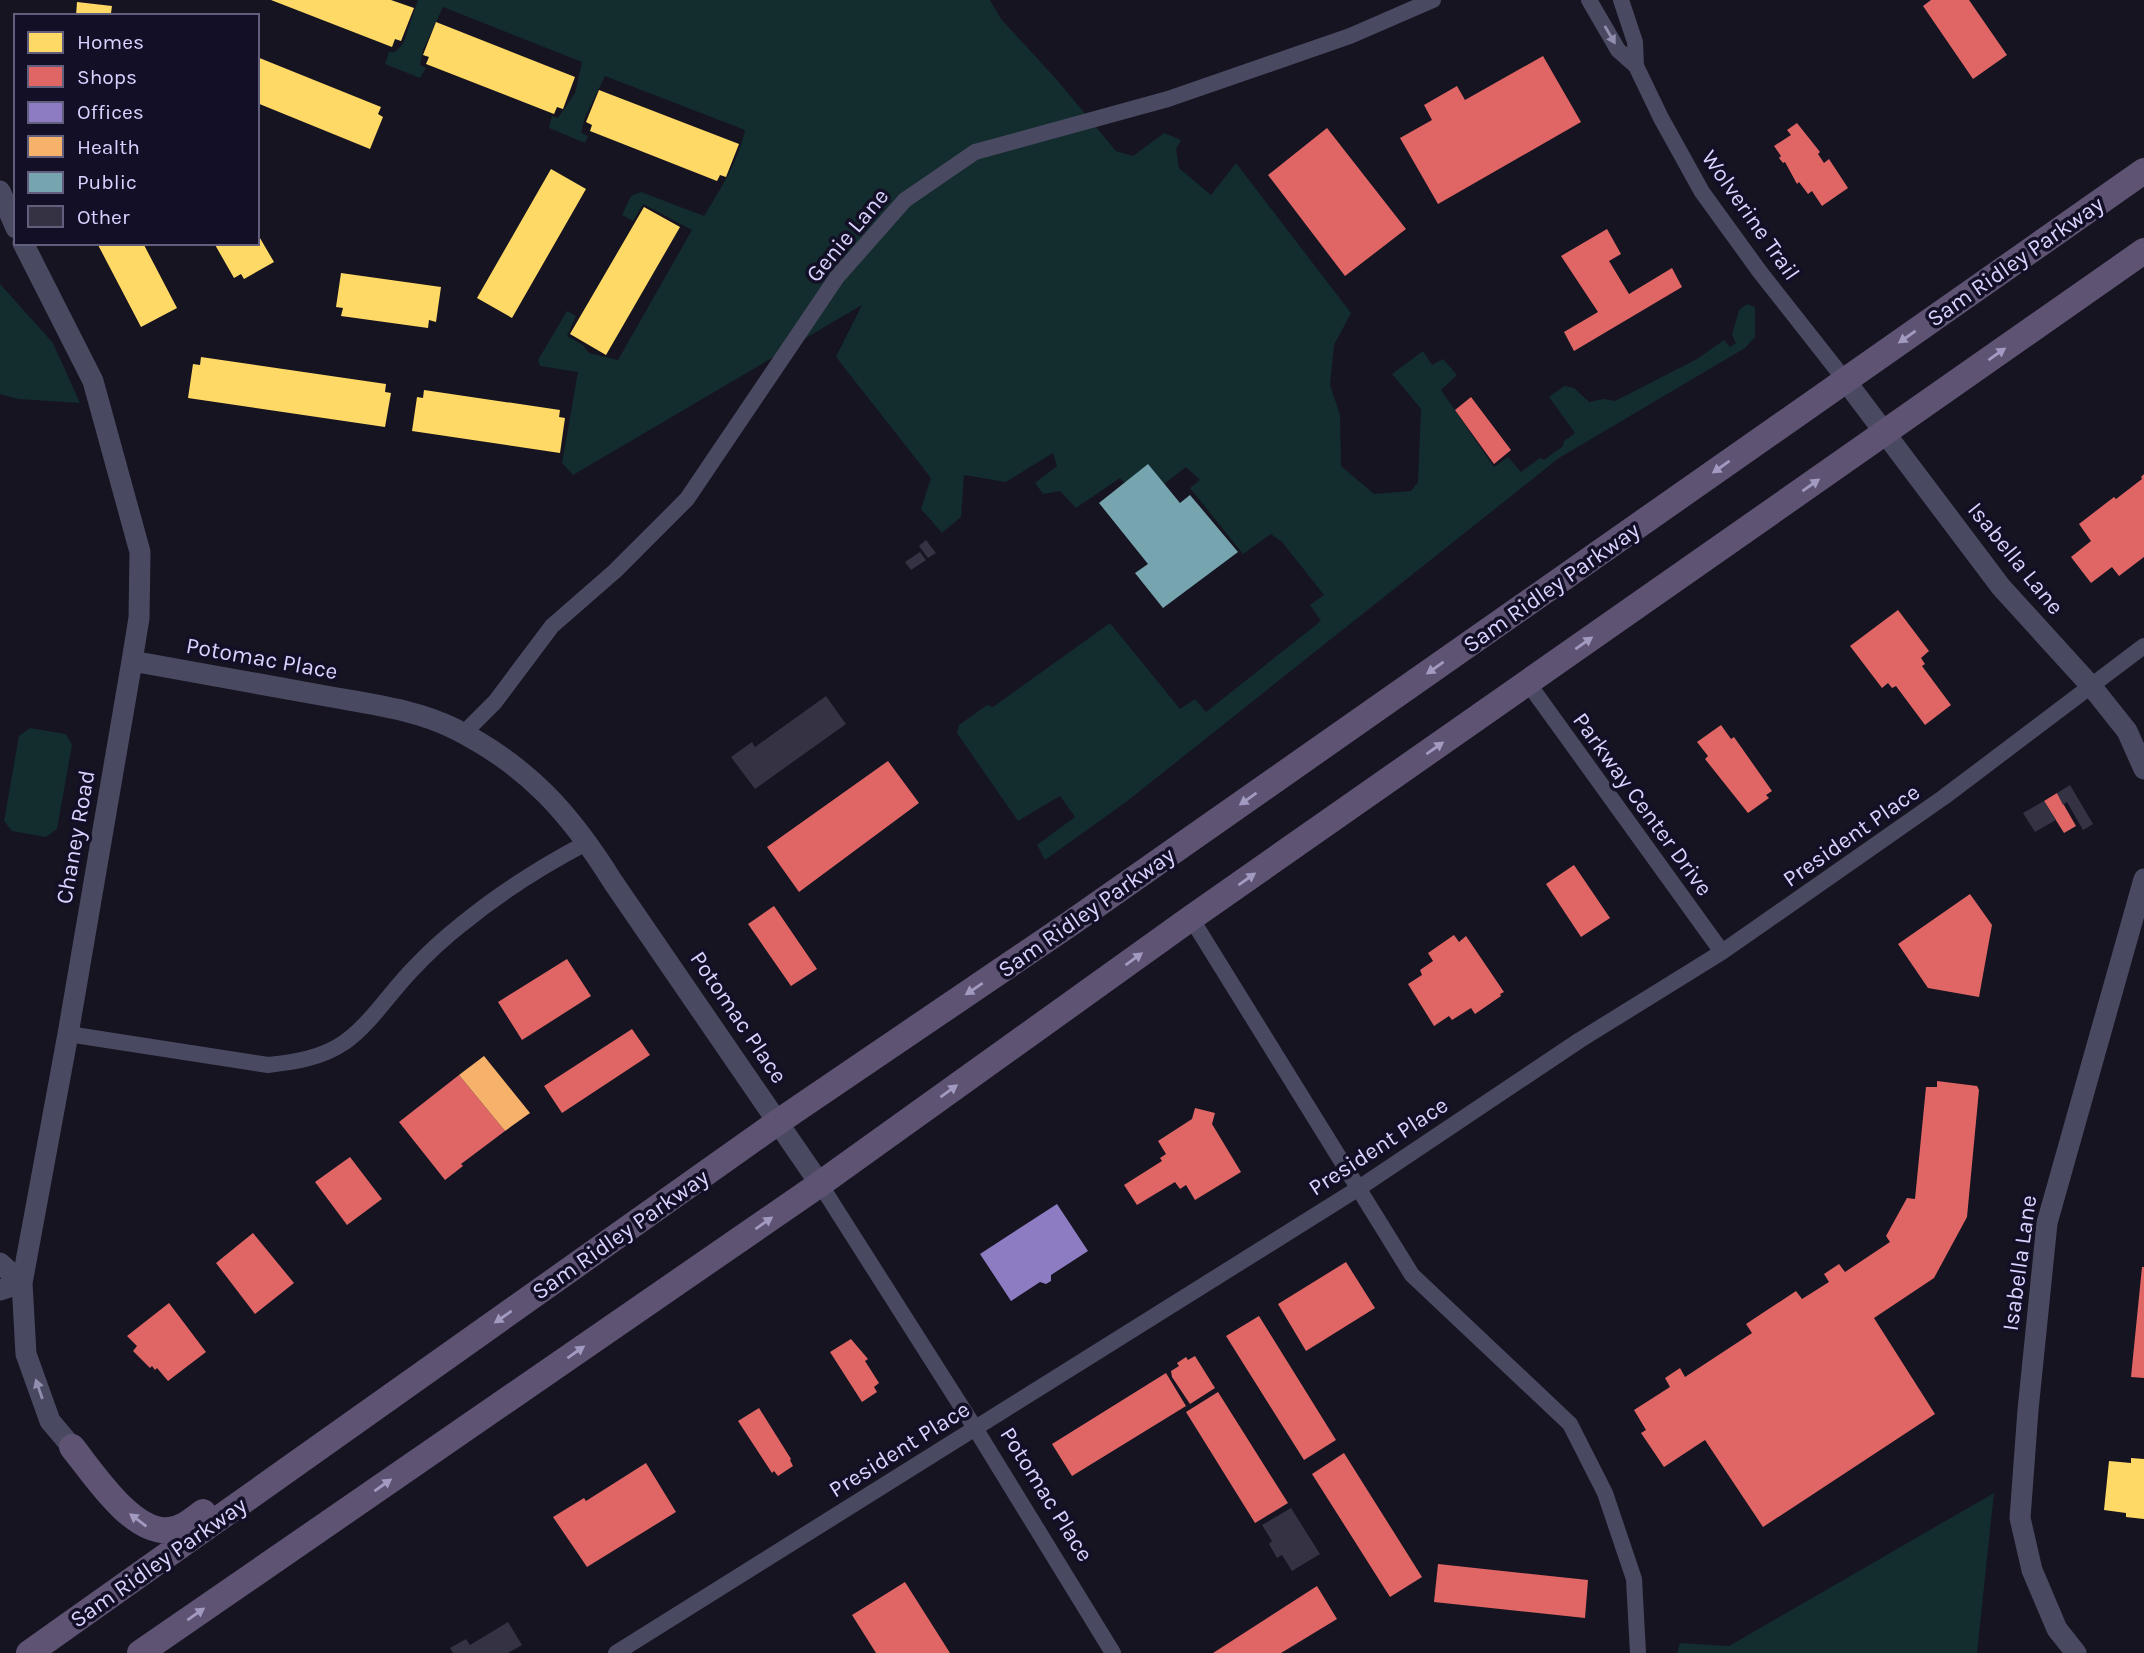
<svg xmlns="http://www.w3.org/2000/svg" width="2144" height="1653" font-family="Karla,sans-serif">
	<rect width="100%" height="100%" fill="#161421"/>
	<path fill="#132c2d" d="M418 0H990L1001 19 1057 80 1116 151 1133 156 1164 133 1181 140 1176 149 1179 168 1211 195 1236 163 1351 313 1334 345 1330 385 1340 415 1341 466 1374 494 1411 491 1418 482 1421 409 1392 374 1423 351 1432 365 1443 359 1457 375 1441 390 1494 467 1508 457 1521 472 1540 458 1544 460 1563 446 1564 441 1575 433 1549 397 1564 386 1574 388 1589 402 1604 399 1615 401 1697 359 1724 340 1730 347 1736 343 1732 335 1739 310 1747 304 1755 307V337L1745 348 1559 458 1126 802 1045 860 1037 845 1075 817 1060 796 1018 821 957 733 959 725 987 705 993 707 1110 623 1180 709 1195 699 1206 712 1321 621 1310 605 1324 595 1282 542 1271 534 1243 554 1190 488 1200 480 1186 467 1164 484 1148 465 1125 483 1120 478 1076 508 1060 491 1043 494 1035 483 1057 466 1053 453 1006 482 964 475 961 517 942 533 921 509 931 478 836 357 862 305 573 475 562 463 578 372 540 366 538 360 567 311 576 316 567 336 583 345 589 353 618 360 692 230 643 204 633 221 622 215 631 196 641 192 704 216C721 188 738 162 745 130L605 76 585 117 581 133 588 136 585 143 549 128 552 116 558 118 575 93 582 62 443 7 423 50 420 65 426 68 420 78 385 64 389 52H395L403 44Z
		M0 284 53 343 80 403 18 399 0 394Z
		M30 728 66 734 72 745 57 829 46 837 12 831 4 821 19 736Z
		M1994 1493 1977 1653H1677L1680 1643 1729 1646Z"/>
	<path fill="#ffd966" d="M271 0H391L414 8 401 41 395 39 392 47Z
		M77 2 112 6 111 13 123 16H76Z
		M436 22 575 77 563 109 557 107 554 114 426 64 429 57 423 55Z
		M257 57 381 107 378 114 383 117 370 149 257 103Z
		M599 90 739 144 726 177 720 175 717 181 590 131 592 125 586 122Z
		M551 169 586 189 512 318 477 298Z
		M644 207 680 227 606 355 570 334Z
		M257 233 274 262 244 279 241 274 234 278 214 243H257Z
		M97 243H143L177 308 141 327Z
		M341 273 441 287 436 322 429 320 428 328 341 316 343 308 336 307Z
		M201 357 386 384 385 392 391 393 385 427 188 398 193 364 200 365Z
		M424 390 560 410 559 417 565 418 560 453 412 431 417 397 423 398Z
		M2131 1458 2144 1459V1519L2126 1517V1513L2104 1510 2109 1461 2131 1463Z"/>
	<path fill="#e06666" d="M1931 0H1969L2007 55 1973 79 1923 6Z
		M1543 56 1581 122 1438 204 1400 138 1432 120 1424 105 1457 86 1465 100Z
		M1797 123 1820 152 1818 154 1824 163 1829 159 1848 188 1822 206 1812 191 1808 194 1799 182 1797 184 1785 162 1783 163 1779 158 1781 156 1774 146 1791 135 1787 130Z
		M1327 128 1406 229 1345 276 1268 175Z
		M1607 229 1621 254 1609 261 1629 294 1672 268 1682 287 1574 351 1564 332 1598 312 1561 256Z
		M1471 397 1511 450 1494 464 1455 410Z
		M2144 474V557L2119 576 2112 567 2091 583 2071 557 2091 541 2079 524 2114 497 2116 499 2142 479 2141 477Z
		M1898 610 1929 651 1921 658 1925 664 1922 666 1951 705 1925 725 1896 686 1892 688 1888 683 1882 688 1850 646Z
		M1721 725 1731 739 1734 737 1772 791 1766 795 1769 798 1748 813 1705 759 1708 756 1697 742Z
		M888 761 919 803 799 892 767 847Z
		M2057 793 2076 826 2064 833 2044 801Z
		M1574 865 1610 918 1581 937 1546 884Z
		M1970 894 1992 925 1979 997 1928 988 1898 944Z
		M774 906 817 969 791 986 748 924Z
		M1454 935 1459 942 1466 936 1504 992 1500 994 1501 996 1475 1014 1471 1008 1452 1020 1449 1016 1434 1026 1408 984 1422 975 1420 970 1433 961 1428 953Z
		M567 959 591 996 522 1040 498 1002Z
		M632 1029 650 1055 562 1113 544 1086Z
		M459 1075 505 1131 461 1164 463 1166 445 1180 399 1122Z
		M1937 1081 1977 1086 1979 1090 1967 1217 1934 1278 1874 1318 1935 1414 1763 1527 1705 1440 1664 1467 1641 1433 1646 1430 1634 1410 1670 1387 1665 1378 1680 1368 1685 1377 1752 1333 1746 1324 1796 1291 1802 1299 1829 1282 1824 1274 1839 1264 1845 1272 1890 1242 1886 1236 1907 1198 1915 1199 1926 1087H1937Z
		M1195 1108 1215 1113 1212 1124 1241 1172 1195 1200 1186 1185 1180 1189 1175 1182 1137 1205 1124 1185 1162 1161 1160 1158 1166 1154 1158 1141 1192 1119Z
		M350 1157 382 1199 347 1225 315 1182Z
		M253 1233 294 1283 255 1314 216 1263Z
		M1346 1262 1375 1308 1306 1351 1278 1304Z
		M2142 1267H2144V1378L2131 1377Z
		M169 1303 206 1352 168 1381 157 1368 155 1370 152 1366 150 1368 133 1351 137 1346 127 1336Z
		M1259 1316 1336 1440 1304 1460 1226 1336Z
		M851 1339 868 1359 865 1361 879 1383 874 1387 877 1392 862 1402 830 1352Z
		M1195 1356 1215 1388 1190 1404 1172 1377 1171 1371 1179 1366 1177 1363 1186 1357 1188 1360Z
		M1166 1373 1186 1406 1072 1476 1052 1444Z
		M1218 1392 1288 1503 1255 1523 1186 1412Z
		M759 1408 791 1459 790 1460 793 1466 778 1476 774 1471 772 1473 738 1421Z
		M1344 1453 1422 1577 1390 1597 1312 1474Z
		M646 1463 676 1512 587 1567 553 1517 584 1498 586 1501Z
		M1438 1564 1588 1580 1585 1618 1434 1602Z
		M905 1582 950 1653H876L852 1615Z
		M1317 1586 1337 1619 1281 1653H1213Z"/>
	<path fill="#8e7cc3" d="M1057 1204 1088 1251 1051 1275V1281L1046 1284 1040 1282 1011 1301 980 1254Z"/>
	<path fill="#f6b26b" d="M484 1056 530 1113 505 1131 459 1075Z"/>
	<path fill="#76a5af" d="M1148 464 1180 503 1190 495 1238 552 1163 608 1135 573 1148 564 1099 503Z"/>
	<path fill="#343243" d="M926 540 936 553 928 558 919 546Z
		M920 552 926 560 911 570 905 562Z
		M826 696 846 724 755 789 731 757 752 742 755 747Z
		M2070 785 2093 824 2083 830 2067 802 2063 805 2057 793Z
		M2044 801 2056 820 2035 832 2023 813Z
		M1291 1508 1320 1554 1292 1571 1282 1555 1277 1558 1269 1544 1272 1541 1262 1525Z
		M508 1622 522 1645 508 1653H453L450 1648 466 1639 470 1645Z"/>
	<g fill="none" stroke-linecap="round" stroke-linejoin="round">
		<path stroke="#4a4962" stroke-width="16" d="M1589 0 1618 50 1636 66
			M1621 0 1635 42 1636 66 1661 118 1702 192 1760 272 1845 380
			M1528 683 1722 952
			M463 734 495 702 552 626 615 571 687 499 837 277 905 200 975 152 1168 99 1350 36 1433 0
			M1191 918 1412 1275 1570 1424 1605 1493 1634 1579 1638 1653
			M68 1034 268 1065C295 1062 322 1058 345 1042 371 1023 389 994 411 971 426 955 444 938 462 924 501 892 544 865 588 842
			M820 1184 975 1428 1113 1653
			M616 1653 1359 1188 1580 1040 1722 952 1944 797 2144 646"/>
		<path stroke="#4a4962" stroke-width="21" d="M0 191 16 228
			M23 243 93 381 140 552 139 618 132 661 68 1034 22 1283 26 1354 50 1421 72 1447
			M1845 380 2001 587 2092 687 2127 731 2144 769
			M132 661C197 673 261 684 326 696 369 704 415 709 455 729 528 766 570 813 613 882L820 1184
			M0 1263 22 1283
			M0 1290 22 1283
			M2076 1653 2057 1629 2032 1570 2020 1518 2028 1410 2047 1223 2144 879"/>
		<path stroke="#5e5373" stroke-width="26" d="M72 1447C93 1473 132 1534 169 1530 182 1529 192 1520 203 1512
			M29 1653 778 1122 1071 923 2144 171
			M140 1653 820 1184 1191 918 2144 251"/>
	</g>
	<defs><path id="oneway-solid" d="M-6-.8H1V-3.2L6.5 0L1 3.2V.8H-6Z" transform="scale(1.75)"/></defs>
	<g fill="#928eb0">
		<use href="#oneway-solid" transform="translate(1610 35) rotate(60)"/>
		<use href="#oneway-solid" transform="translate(39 1389) rotate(-109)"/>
	</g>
	<g fill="#a29ac0">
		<use href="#oneway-solid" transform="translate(1907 337) rotate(145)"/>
		<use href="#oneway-solid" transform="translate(1997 354) rotate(-35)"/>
		<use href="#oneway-solid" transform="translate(1721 467) rotate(145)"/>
		<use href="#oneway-solid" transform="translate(1811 485) rotate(-35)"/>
		<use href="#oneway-solid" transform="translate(1584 643) rotate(-35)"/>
		<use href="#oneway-solid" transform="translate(1435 668) rotate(145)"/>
		<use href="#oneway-solid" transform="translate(1435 748) rotate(-35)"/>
		<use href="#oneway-solid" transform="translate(1248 799) rotate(145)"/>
		<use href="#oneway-solid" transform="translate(1247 879) rotate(-35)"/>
		<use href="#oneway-solid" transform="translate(1134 959) rotate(-36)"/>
		<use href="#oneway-solid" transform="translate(974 989) rotate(146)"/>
		<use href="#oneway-solid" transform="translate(949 1091) rotate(-36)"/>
		<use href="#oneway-solid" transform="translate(764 1223) rotate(-35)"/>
		<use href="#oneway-solid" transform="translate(503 1317) rotate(145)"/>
		<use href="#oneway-solid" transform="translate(576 1352) rotate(-35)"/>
		<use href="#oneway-solid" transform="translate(383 1485) rotate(-35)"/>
		<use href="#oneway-solid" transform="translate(138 1520) rotate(-143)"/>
		<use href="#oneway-solid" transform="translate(196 1614) rotate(-35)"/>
	</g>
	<g text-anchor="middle" stroke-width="7" stroke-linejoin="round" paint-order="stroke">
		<g font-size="23" fill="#d9d4ff" stroke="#130f26">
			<text transform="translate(1751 215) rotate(55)" y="8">Wolverine Trail</text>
			<text transform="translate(847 235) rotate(-50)" y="8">Genie Lane</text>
			<text transform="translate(2015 261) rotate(-35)" y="8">Sam Ridley Parkway</text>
			<text transform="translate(2016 558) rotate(51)" y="8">Isabella Lane</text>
			<text transform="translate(1551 587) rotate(-35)" y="8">Sam Ridley Parkway</text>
			<text transform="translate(262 658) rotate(10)" y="8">Potomac Place</text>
			<text transform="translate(1643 804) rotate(54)" y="8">Parkway Center Drive</text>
			<text transform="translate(1851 835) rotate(-35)" y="8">President Place</text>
			<text transform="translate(75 837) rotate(-80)" y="8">Chaney Road</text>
			<text transform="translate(1086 912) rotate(-35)" y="8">Sam Ridley Parkway</text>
			<text transform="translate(739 1017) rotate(56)" y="8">Potomac Place</text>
			<text transform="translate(1378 1146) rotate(-33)" y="8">President Place</text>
			<text transform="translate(620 1234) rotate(-35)" y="8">Sam Ridley Parkway</text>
			<text transform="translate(2019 1263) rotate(-82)" y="8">Isabella Lane</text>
			<text transform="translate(899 1449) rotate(-32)" y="8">President Place</text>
			<text transform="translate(1047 1494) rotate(58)" y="8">Potomac Place</text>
			<text transform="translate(158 1562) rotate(-35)" y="8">Sam Ridley Parkway</text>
		</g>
	</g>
	<rect x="14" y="14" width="245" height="231" fill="#130f26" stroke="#625e7d" stroke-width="2"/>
	<rect x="28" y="32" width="35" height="21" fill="#ffd966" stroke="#625e7d" stroke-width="2"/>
	<text x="77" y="49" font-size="21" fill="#d9d4ff">Homes</text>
	<rect x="28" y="66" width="35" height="21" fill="#e06666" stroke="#625e7d" stroke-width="2"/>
	<text x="77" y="84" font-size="21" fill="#d9d4ff">Shops</text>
	<rect x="28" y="102" width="35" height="21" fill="#8e7cc3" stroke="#625e7d" stroke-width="2"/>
	<text x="77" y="119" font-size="21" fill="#d9d4ff">Offices</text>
	<rect x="28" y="136" width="35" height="21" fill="#f6b26b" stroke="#625e7d" stroke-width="2"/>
	<text x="77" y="154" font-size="21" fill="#d9d4ff">Health</text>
	<rect x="28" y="172" width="35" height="21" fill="#76a5af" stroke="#625e7d" stroke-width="2"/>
	<text x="77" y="189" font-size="21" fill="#d9d4ff">Public</text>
	<rect x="28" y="206" width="35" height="21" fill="#343243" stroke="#625e7d" stroke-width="2"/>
	<text x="77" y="224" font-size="21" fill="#d9d4ff">Other</text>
</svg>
